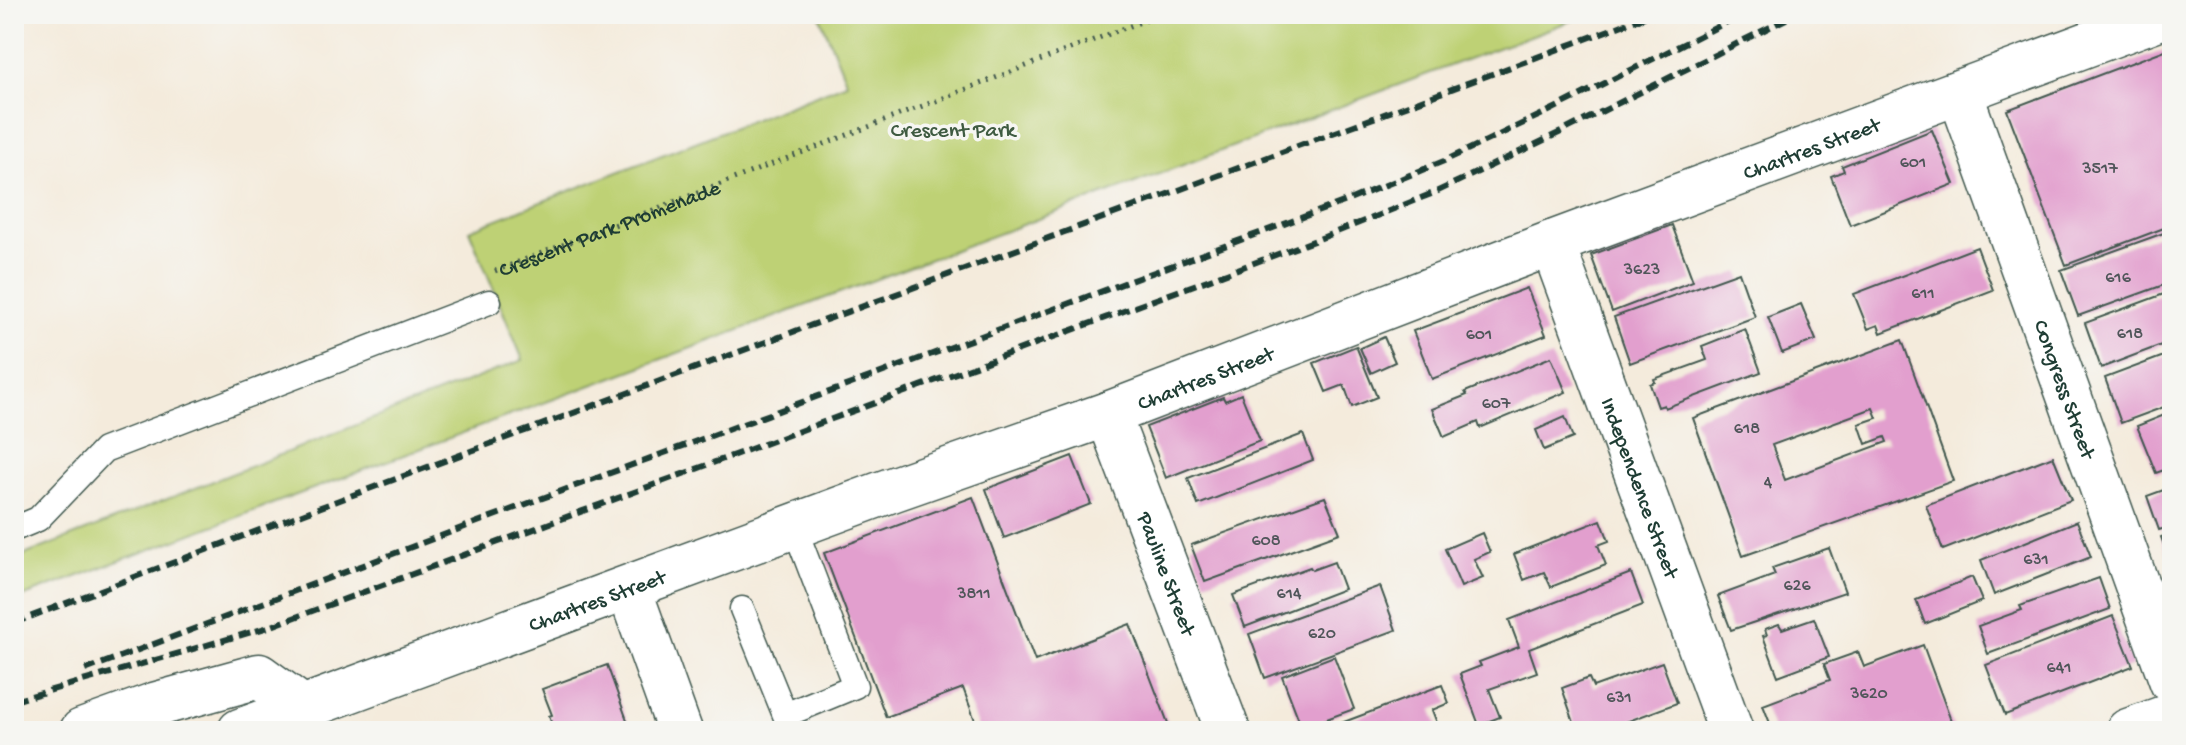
<svg xmlns="http://www.w3.org/2000/svg" width="2186" height="745" font-family="'Gochi Hand',sans-serif">
	<rect width="100%" height="100%" fill="#f6f6f2"/>
	<filter id="ink" filterUnits="userSpaceOnUse"><feTurbulence type="fractalNoise" baseFrequency=".0125" numOctaves="2"/><feDisplacementMap in="SourceGraphic" scale="16" xChannelSelector="R" yChannelSelector="G"/><feConvolveMatrix kernelMatrix="1 2 1 2 8 2 1 2 1" color-interpolation-filters="sRGB"/></filter>
	<filter id="wash" filterUnits="userSpaceOnUse"><feTurbulence type="fractalNoise" baseFrequency=".006" numOctaves="4" result="noise"/><feDisplacementMap in="SourceGraphic" scale="32" xChannelSelector="R" yChannelSelector="G"/><feGaussianBlur stdDeviation="1.8" result="paint"/><feColorMatrix in="noise" values="0 0 0 0 0 0 0 0 0 0 0 0 0 0 0 0 0 1.4 0 .05"/><feComposite in="paint" operator="in"/></filter>
	<g filter="url(#wash)">
		<rect width="100%" height="100%" fill="#f4ebdc"/>
		<path fill="#bed175" stroke="#6e8754" stroke-width="2" d="M819 14H1589L14 600V559L523 360 469 230 847 83Z"/>
		<g id="blocks">
			<path fill="#e29fce" fill-rule="evenodd" d="M2165 50 2172 69V225L2066 265 2007 110Z
				M1932 130 1954 184 1850 225 1831 176 1844 171 1842 166Z
				M1672 225 1693 281 1612 312 1591 255Z
				M2172 230V282L2078 316 2061 270Z
				M1977 247 1993 290 1881 333 1878 325 1868 329 1854 294Z
				M1739 272 1755 317 1630 363 1614 317Z
				M1527 288 1546 335 1432 379 1413 331Z
				M2172 291V341L2101 368 2085 323Z
				M1801 304 1816 340 1782 353 1768 317Z
				M1745 329 1761 372 1665 408 1664 405 1658 407 1650 384 1655 382 1654 379 1707 360 1702 346Z
				M1384 337 1395 362 1371 373 1360 348Z
				M1902 340 1953 481 1743 556 1693 418ZM1873 408 1877 418 1859 424 1866 444 1885 437 1887 442 1785 480 1772 445Z
				M1356 346 1377 397 1352 407 1344 385 1326 392 1314 363Z
				M2172 353V404L2121 423 2105 378Z
				M1551 357 1566 392 1480 428 1478 422 1444 437 1432 409 1467 395 1465 392Z
				M1241 394 1260 441 1166 478 1146 427 1223 397 1225 401Z
				M2172 412V467L2156 473 2137 426Z
				M1565 417 1573 438 1544 450 1536 430Z
				M1303 434 1313 460 1198 505 1188 478Z
				M1072 456 1091 504 1004 538 986 489Z
				M2053 456 2071 500 1943 550 1926 505Z
				M2172 487V526L2159 530 2147 496Z
				M973 497 1035 661 1130 624 1171 731H979L963 688 886 717 824 553Z
				M1325 497 1340 533 1205 582 1191 545Z
				M1601 520 1609 541 1598 545 1606 565 1551 587 1544 572 1524 580 1514 554Z
				M2077 521 2091 557 1994 595 1981 560Z
				M1482 533 1490 552 1474 559 1483 578 1461 587 1445 549Z
				M2172 533V566L2161 537Z
				M1829 548 1845 592 1731 630 1718 596 1775 575 1772 568Z
				M1334 562 1344 589 1245 627 1233 595 1310 567 1312 570Z
				M1631 573 1643 605 1529 649 1537 672 1489 689 1500 717 1479 725 1460 674 1481 666 1479 662 1519 647 1509 620Z
				M1972 577 1982 601 1925 624 1916 600Z
				M2099 578 2110 609 1988 654 1978 626 2022 610 2020 606Z
				M1380 586 1396 630 1265 678 1249 634Z
				M2113 616 2133 666 2005 715 1986 665Z
				M1814 618 1829 657 1778 676 1763 636 1767 635 1765 629 1779 624 1782 629Z
				M1923 645 1954 729 1948 731H1773L1763 705 1830 680 1824 664 1858 652 1864 667Z
				M1334 656 1354 709 1302 728 1282 676Z
				M1662 662 1677 703 1602 731H1577L1562 688 1589 678 1593 687Z
				M607 665 631 731H554L549 716 552 715 542 689Z
				M1442 685 1449 703 1432 710 1440 731H1320Z"/>
		</g>
	</g>
	<g filter="url(#ink)">
		<use href="#blocks" fill-opacity="0" stroke="#3f574d" stroke-width="2"/>
		<g fill="none" stroke-linecap="round" stroke-linejoin="round">
			<defs>
				<path id="service" d="M14 529 38 519 104 450 489 302
					M742 609 785 715 855 686 794 526"/>
				<g id="minor">
					<path id="s2" d="M1960 93 2172 682"/>
					<path id="s3" d="M1552 243 1731 731"/>
					<path id="s4" d="M1108 414 1228 731"/>
					<path d="M629 589 680 731"/>
					<path d="M82 731 154 705 259 676 303 708"/>
					<path d="M2128 731 2172 715"/>
				</g>
				<g id="tertiary">
					<path id="s5" d="M240 731 894 489 1108 414 1552 243 2169 14"/>
				</g>
			</defs>
			<use href="#service" stroke="#3f574d" stroke-width="27"/>
			<use href="#minor" stroke="#3f574d" stroke-width="47"/>
			<use href="#tertiary" stroke="#3f574d" stroke-width="47"/>
			<path stroke="#3f574d" stroke-width="5" stroke-dasharray="2 6" stroke-linecap="butt" id="s1" d="M495 271 1161 14"/>
			<use href="#service" stroke="#fff" stroke-width="24"/>
			<use href="#minor" stroke="#fff" stroke-width="44"/>
			<use href="#tertiary" stroke="#fff" stroke-width="44"/>
			<path stroke="#1f3d34" stroke-width="6" stroke-dasharray="12 6" stroke-linecap="butt" d="M14 623C558 415 1107 219 1652 14
				M85 670 483 520 1349 200 1444 161 1549 111 1743 14
				M14 701 269 627 1324 237 1436 192 1559 133 1796 14"/>
		</g>
	</g>
	<g text-anchor="middle" stroke-width="7" stroke-linejoin="round" paint-order="stroke">
		<g font-size="18" fill="#50565a">
			<text x="1913" y="167">601</text>
			<text x="2100" y="173">3517</text>
			<text x="1642" y="274">3623</text>
			<text x="2118" y="282">616</text>
			<text x="1923" y="298">611</text>
			<text x="2130" y="338">618</text>
			<text x="1479" y="339">601</text>
			<text x="1496" y="408">607</text>
			<text x="1747" y="433">618</text>
			<text x="1768" y="487">4</text>
			<text x="1266" y="545">608</text>
			<text x="2036" y="564">631</text>
			<text x="1797" y="590">626</text>
			<text x="974" y="598">3811</text>
			<text x="1289" y="598">614</text>
			<text x="1322" y="638">620</text>
			<text x="2059" y="672">641</text>
			<text x="1869" y="698">3620</text>
			<text x="1619" y="702">631</text>
		</g>
		<g font-size="22" fill="#3f5b41" stroke="#f6f6f2">
			<text x="953" y="136">Crescent Park</text>
		</g>
		<g font-size="22" fill="#1f3d34" stroke="#f6f6f2">
			<text dy="8" stroke="none"><textPath href="#s5" startOffset="1676">Chartres Street</textPath></text>
			<text dy="8" stroke="none"><textPath href="#s1" startOffset="122">Crescent Park Promenade</textPath></text>
			<text dy="8" stroke="none"><textPath href="#s5" startOffset="1028">Chartres Street</textPath></text>
			<text dy="8" stroke="none"><textPath href="#s2" startOffset="314">Congress Street</textPath></text>
			<text dy="8" stroke="none"><textPath href="#s3" startOffset="260">Independence Street</textPath></text>
			<text dy="8" stroke="none"><textPath href="#s4" startOffset="170">Pauline Street</textPath></text>
			<text dy="8" stroke="none"><textPath href="#s5" startOffset="380">Chartres Street</textPath></text>
		</g>
	</g>
	<rect width="2186" height="745" fill="none" stroke="#f6f6f2" stroke-width="48"/>
</svg>
